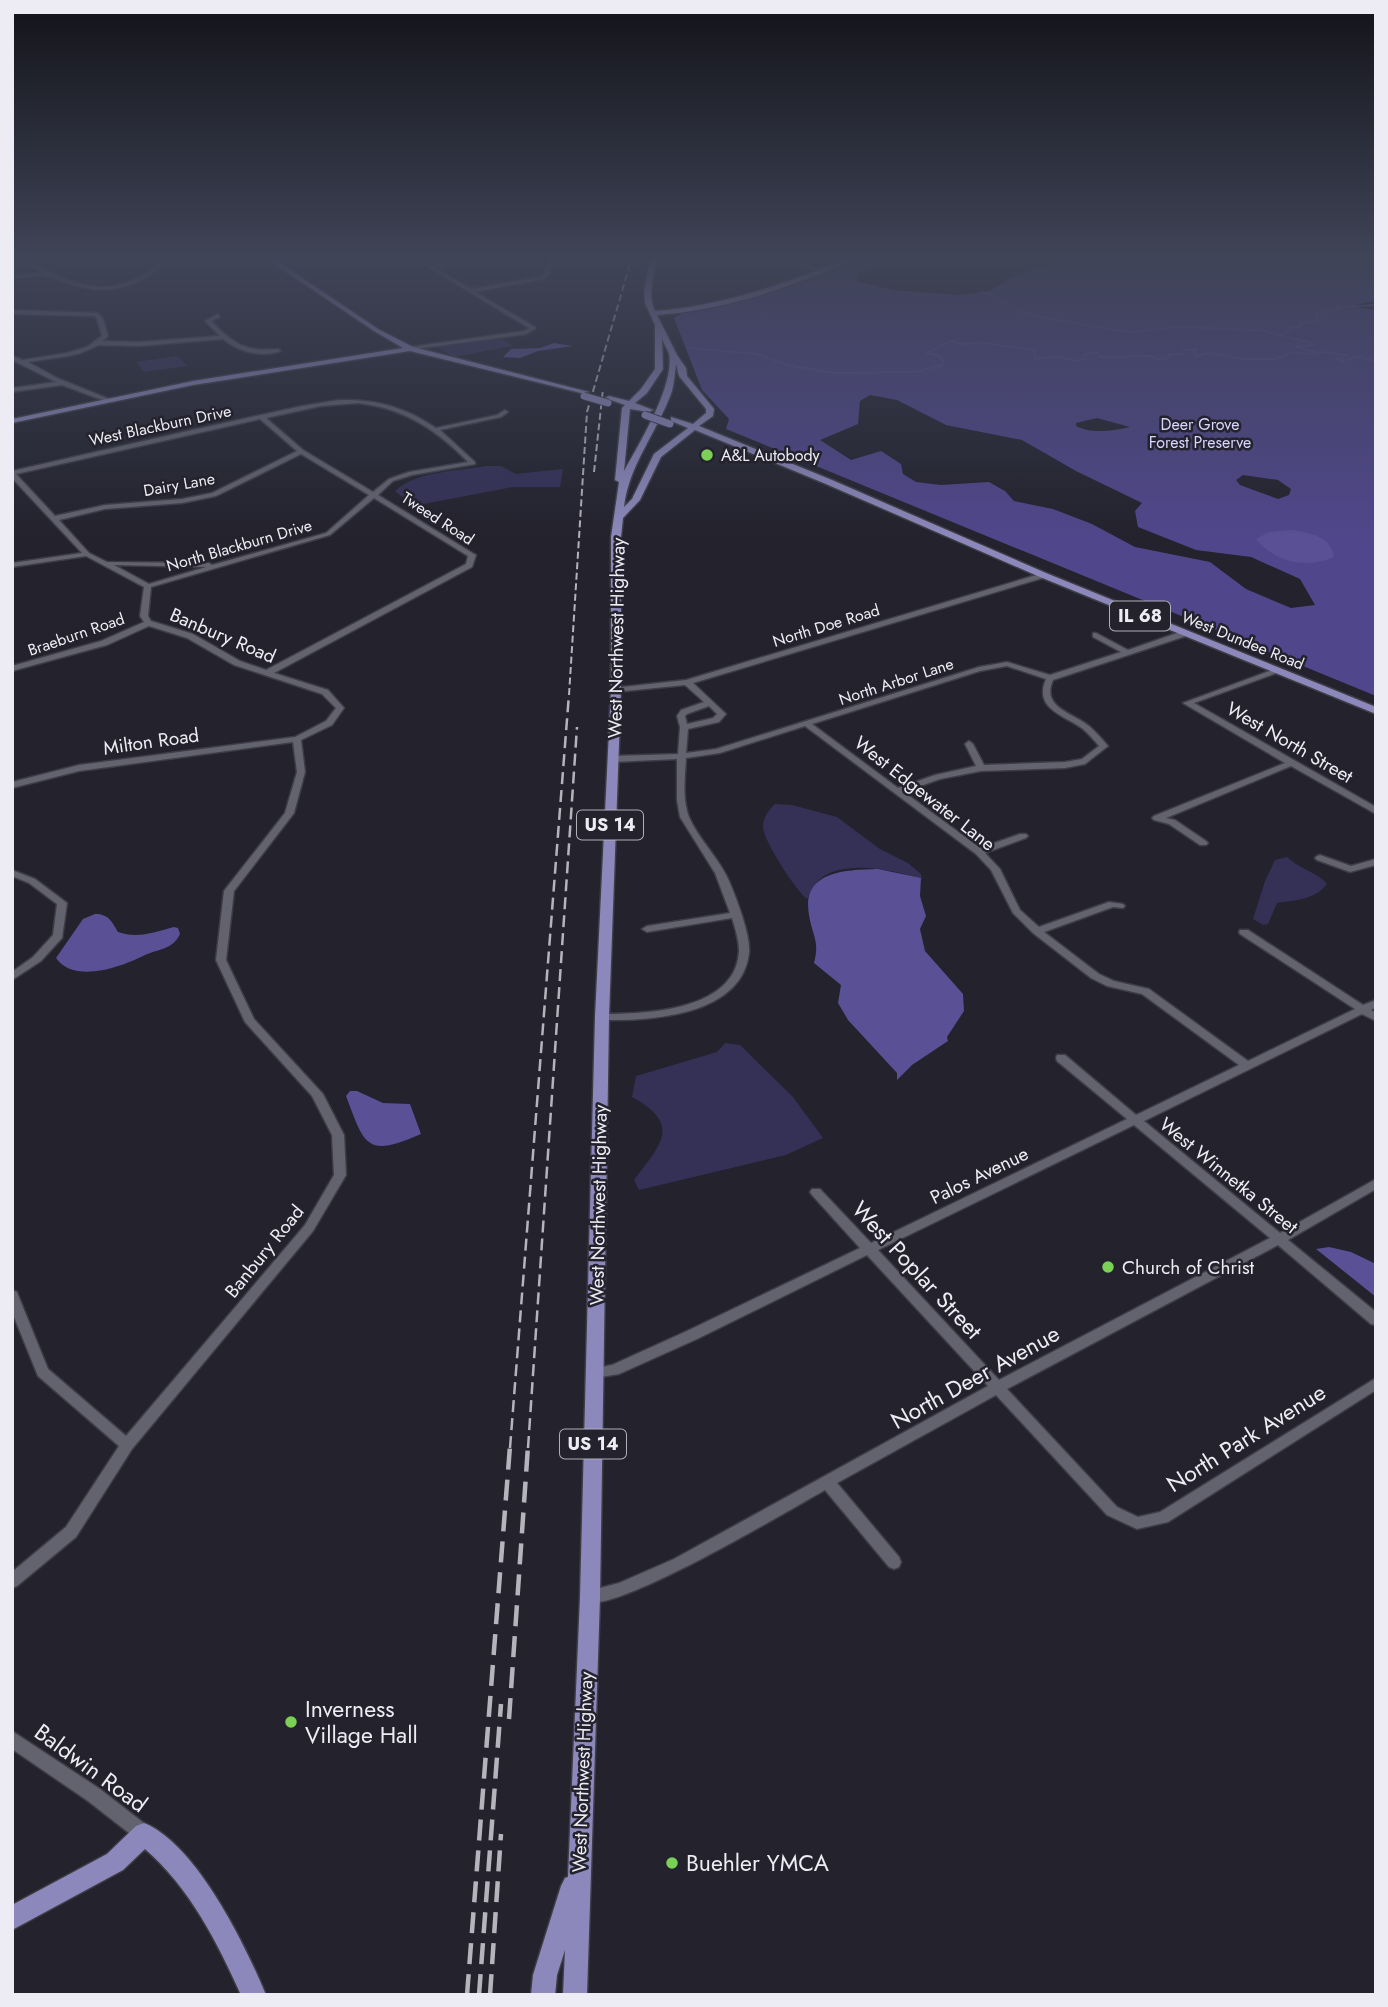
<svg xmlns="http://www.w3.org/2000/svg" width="1388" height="2007" font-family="Jost,sans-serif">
	<rect width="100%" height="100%" fill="#23222d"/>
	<path fill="#343056" d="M499 337 513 346 454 357 436 347Z
		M178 356 187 366 144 372 136 362Z
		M486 466H501L516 474 563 469 560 487H512L413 506 395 491C416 471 459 471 486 466Z
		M775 804 792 805 837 817 880 849 908 863 921 874 922 879C894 871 844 858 819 880 814 884 810 894 807 899 796 891 764 841 763 828 763 817 768 811 775 804Z
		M1287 857C1299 869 1316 871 1327 884 1315 900 1295 900 1277 903L1268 924 1263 925 1253 919 1265 881 1275 860Z
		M725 1043 740 1045 793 1097 823 1138 786 1155 639 1190 634 1180C660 1145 683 1125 632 1097L636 1076 717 1052Z"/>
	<path fill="#50468b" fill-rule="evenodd" d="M868 257H887L877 267 858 272 857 281 892 290 960 295 990 291 1009 278 1034 269 1089 257H1251L1274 259 1270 257H1376V301L1349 306 1376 310V696L726 429 729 419 702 390 674 318 682 313 744 300ZM870 395 897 400 946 425 1022 440 1076 471 1142 503 1135 511 1138 527 1196 550 1251 557 1300 579 1315 605 1291 608 1246 589 1210 562 1135 547 1092 524 1053 509 1014 501 1005 491 989 482 941 485 916 482 903 474 901 464 881 451 851 460 820 440 858 424 860 401ZM1097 418 1130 427C1114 431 1091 434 1076 426V423ZM1243 475 1278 480 1291 489 1289 495 1278 499 1240 485 1236 480Z"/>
	<path fill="#595095" d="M554 343 573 346 538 351 520 358 503 357 511 349 540 348Z
		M1290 530C1308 532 1332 536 1334 557 1307 569 1275 563 1256 539L1269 532Z
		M878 869 921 878 920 896 926 916 920 929 925 951 963 994 964 1011 947 1037 948 1041 912 1065 897 1080V1073L848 1020 838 1003 841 985 814 963C820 941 812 935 809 915 801 870 847 870 878 869Z
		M95 914C109 914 112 922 118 932 138 939 155 932 174 927L178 928 180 934C173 950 157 949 143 956 121 967 74 984 56 958L83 919Z
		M350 1091H357L383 1103 410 1104 421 1134C366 1158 365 1146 346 1096Z
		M1329 1247 1351 1252 1376 1264V1297L1316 1249Z"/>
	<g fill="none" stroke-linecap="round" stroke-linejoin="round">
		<path stroke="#595095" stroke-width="2" d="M1282 334 1291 328 1302 326 1300 323 1316 322 1318 312 1340 310 1336 308 1338 307 1376 305
			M688 348 757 354 787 365 834 373 915 372 942 365 944 362 938 355 926 353 952 341 960 344 984 343 1033 350 1036 359 1056 356 1078 361 1086 358 1083 355 1097 352 1100 357 1150 356 1158 360 1171 357 1168 354H1182L1184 350 1197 349 1194 352 1196 356 1210 353 1244 359H1275L1293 352 1318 355 1296 346 1314 345 1312 343 1259 330 1178 327 1134 332 1107 329 1025 314 983 292
			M1305 350 1346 355 1336 359 1343 361 1358 356 1376 362"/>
		<defs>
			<path id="minor" d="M48 257H54L35 264C79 290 117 299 158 264L155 257H159L163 264C139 287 109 295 77 286 67 284 55 276 45 276 35 275 23 278 12 278V276L43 273 29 264Z
				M480 257H489L435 268 471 289 540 277 544 274 551 257H555L548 275 544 279 475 292 535 327V329L526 334 408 350 410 347 525 331 529 328 428 267Z
				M785 257H791L812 267 827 270C813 272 797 265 785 257Z
				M12 310 98 313 103 319 108 336 102 341 139 342 220 336 205 321 218 314 220 317 211 321C234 344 245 352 278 349L281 351C261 358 239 352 223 339L139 346 99 345 81 353 68 356 28 362 57 378 109 399V401H105L62 385 12 392V388L56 382 12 360V356L23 360 67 353 87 347 102 336 97 319 95 316 12 314Z
				M339 400C376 399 405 407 436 428L497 415 505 410 508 412 501 417 440 430 475 462V464L412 475 393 481 378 495 474 554 476 555 472 567 274 673 328 690 344 708 332 725 301 740 305 772 294 813 234 891 226 960 254 1019 323 1094 344 1135 346 1175 313 1231 132 1449 76 1537 17 1586 12 1588V1572L66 1527 119 1446 38 1376 12 1312V1290L17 1292 18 1295 48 1369 126 1436 305 1225 334 1175 332 1135 312 1096 245 1022 216 960 224 891 285 813 297 772 293 742 79 771 12 788V782L79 765 295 737 326 721 336 708 322 694 234 665 187 638 149 626 107 645 12 671V666L101 641 144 622 140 616 144 587 86 556 12 567V563L82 553 12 478V471L188 431 302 406ZM358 403C404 408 437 430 468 462L409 472 389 479 373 492 303 450 266 418 321 406ZM260 419 297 451 212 493 182 499 105 505 55 516 16 474ZM301 454 369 495 326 533 212 565 209 563 107 562 89 553 59 520 105 509 182 503 216 496ZM374 498 468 556 466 564 266 670 240 661 193 634 151 621 148 616 151 587 330 535ZM114 565 206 567 149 584Z
				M1043 573H1046V577L693 683 726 714 719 722 688 729 686 753 716 749 979 667 1007 662 1050 675 1121 652 1093 637V633H1096L1128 650 1180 632H1186V636L1053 680C1041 708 1072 712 1089 726 1096 732 1102 739 1108 746L1085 764 1065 768 981 771 940 779 904 792 980 848 1020 834H1026L1028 836 1026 838 985 853 1000 869 1020 910 1039 927 1109 902 1123 904 1125 906 1123 908 1113 907 1044 932 1099 974 1114 981 1149 989 1248 1061 1355 1009 1240 934 1239 932 1240 930H1248L1363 1005 1376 1000V1007L1371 1010 1376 1013V1021L1362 1014 1144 1121 1280 1233 1376 1179V1189L1288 1240 1376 1312V1325L1371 1324 1278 1245 1007 1389 1117 1507 1138 1517 1160 1512 1376 1378V1390L1168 1522 1137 1529 1107 1515 996 1395 837 1483 899 1557 901 1562 899 1567 894 1569 889 1567 825 1490C789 1510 616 1614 585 1602L582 1597 585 1592 619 1583 674 1559 988 1386 867 1255 697 1339 619 1374 595 1378 590 1377 588 1373 590 1369 612 1365 687 1331 860 1248 812 1195 810 1192 812 1189H820L871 1243 1127 1119 1057 1061 1056 1058 1057 1055H1065L1136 1115 1239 1065 1142 994 1107 986 1091 978 1033 933 1013 913 991 870 976 854 805 726 720 753 686 758C685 776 682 799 689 817 699 840 719 858 729 881 736 897 751 936 749 953 742 1016 650 1021 602 1020L597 1017 602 1014C646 1014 736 1011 739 951 739 940 735 928 732 918L647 932 642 929 647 926 730 913 715 873 680 817 677 800V759L613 762 609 759 613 756 678 754 680 727 677 716 681 710 704 702 685 685 616 692H613V688L686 680ZM1007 666 1046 679C1033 709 1064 715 1083 729 1089 734 1094 740 1099 746L1082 759 1065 762 984 765 973 744 969 741 965 744 976 766 935 775 898 788 812 724 980 671ZM709 706 717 714 713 718 687 724 685 716 687 714ZM1134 1125 1270 1238 999 1380 878 1250Z
				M1275 669H1281L1282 671 1194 703 1376 807V814L1291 766 1166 818 1175 820 1206 841 1208 843 1206 845H1200L1169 824 1154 820 1152 818 1154 816 1285 763 1183 703Z
				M1320 855 1351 866 1376 859V865L1350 872 1317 860 1315 858 1317 856Z
				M12 870 35 879 67 903 62 938 41 961 12 980V972L33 957 53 935 57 904 29 883 12 876Z
				M12 1731 100 1789 150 1828 152 1834 150 1840 144 1842 138 1840 88 1801 12 1749Z"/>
			<path id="major" d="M264 257H271L378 329 413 347 589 392 585 394 410 351 193 385 12 423V419L193 381 403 348 374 331Z
				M651 257H657C654 275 647 293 655 311 724 306 787 283 851 257H859C847 264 833 269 820 274 767 295 714 311 657 315L677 355 686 368 687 376 714 409 713 416 699 426 832 480 1046 573 1376 707V714L1040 577 826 484 695 430 661 457 640 500 623 518 621 537V690L609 1017 600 1597 587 1995H563L565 1950 557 1975 555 1995H531L533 1975 561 1886 565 1878 568 1877 580 1597 595 1017 611 690V537L619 482 615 480 622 408 625 405 605 398 609 396 629 401 641 389 655 369V325L645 303 644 291ZM662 339C664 344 668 350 669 354 675 385 639 444 624 471L630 409 649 412 653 410 635 403 647 393 663 369ZM676 364 679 376 706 409V413L693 424 671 417V421L688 428 654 454 632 499 624 507C629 464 658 431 672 391 674 383 675 373 676 364Z
				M144 1823C196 1844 245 1944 266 1995H241C217 1942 190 1888 145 1849L123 1870 12 1930V1905L107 1854 136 1826Z"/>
		</defs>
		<use href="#minor" stroke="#3e3d46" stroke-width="3"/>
		<use href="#major" stroke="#3e3d46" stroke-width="3"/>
		<use href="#minor" fill="#63626f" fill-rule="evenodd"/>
		<use href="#major" fill="#8c88bb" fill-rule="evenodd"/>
		<path stroke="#b5b4bd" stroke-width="2" stroke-dasharray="7 3.5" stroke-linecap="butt" d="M594 472 603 389
			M569 695 587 412 632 257"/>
		<path stroke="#b5b4bd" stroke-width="2.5" stroke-dasharray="12 6" stroke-linecap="butt" d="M510 1448 569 694
			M528 1448 577 727"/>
		<path stroke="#b5b4bd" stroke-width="4.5" stroke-dasharray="21 10" stroke-linecap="butt" d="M509 1719 528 1446
			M467 1995 510 1446
			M479 1995 501 1704
			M490 1995 501 1834"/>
		<defs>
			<path id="major-bridge" d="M584 396 608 403
				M645 415 670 424"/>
		</defs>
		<use href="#major-bridge" stroke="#3e3d46" stroke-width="9" stroke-linecap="butt"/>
		<use href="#major-bridge" stroke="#8c88bb" stroke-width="7"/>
	</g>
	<linearGradient id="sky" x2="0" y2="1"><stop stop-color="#131319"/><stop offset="0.48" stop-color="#3f4457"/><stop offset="1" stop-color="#3f4457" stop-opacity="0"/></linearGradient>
	<rect width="1388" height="538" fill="url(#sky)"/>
	<g fill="#7bd156" stroke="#23222d" stroke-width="2.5">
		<circle cx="707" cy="455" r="7"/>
		<circle cx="1108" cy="1267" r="7"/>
		<circle cx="291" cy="1722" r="7"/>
		<circle cx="672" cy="1863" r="7"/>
	</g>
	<g text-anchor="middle" stroke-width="5" stroke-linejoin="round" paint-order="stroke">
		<g font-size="16" fill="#d8d6ff" stroke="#23222d">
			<text x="1200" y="430">Deer Grove<tspan x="1200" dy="18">Forest Preserve</tspan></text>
		</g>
		<g font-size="16" fill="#edecf4" stroke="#23222d">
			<text transform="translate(160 425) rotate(-12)" y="6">West Blackburn Drive</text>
			<text transform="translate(179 484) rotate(-10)" y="6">Dairy Lane</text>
			<text transform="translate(438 518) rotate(33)" y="6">Tweed Road</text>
			<text transform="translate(239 545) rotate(-16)" y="6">North Blackburn Drive</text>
			<text transform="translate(826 625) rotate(-17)" y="6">North Doe Road</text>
			<text transform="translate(76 634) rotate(-19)" y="6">Braeburn Road</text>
			<text transform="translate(1243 640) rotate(22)" y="6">West Dundee Road</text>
			<text transform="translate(896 681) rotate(-18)" y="6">North Arbor Lane</text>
		</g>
		<g font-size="16" fill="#edecf4" stroke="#23222d" text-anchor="start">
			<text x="721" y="461">A&amp;L Autobody</text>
		</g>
		<g fill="#23222d" stroke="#b0afb8" stroke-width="2">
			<rect x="1110" y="601.5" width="60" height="29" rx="5"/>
			<rect x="577" y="810.5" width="66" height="29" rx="5"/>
			<rect x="560" y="1429.5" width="66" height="29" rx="5"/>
		</g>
		<g font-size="18" font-weight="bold" fill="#edecf4">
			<text x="1140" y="622">IL 68</text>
			<text x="610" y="831">US 14</text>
			<text x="593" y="1450">US 14</text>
		</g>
		<g font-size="19" fill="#edecf4" stroke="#23222d">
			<text transform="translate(223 635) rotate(23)" y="7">Banbury Road</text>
			<text transform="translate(616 638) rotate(-89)" y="7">West Northwest Highway</text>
			<text transform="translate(151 741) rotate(-8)" y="7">Milton Road</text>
			<text transform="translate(1290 742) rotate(30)" y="7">West North Street</text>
			<text transform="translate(925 793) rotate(38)" y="7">West Edgewater Lane</text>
			<text transform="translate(979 1175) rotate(-26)" y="7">Palos Avenue</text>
			<text transform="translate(1229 1175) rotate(39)" y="7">West Winnetka Street</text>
			<text transform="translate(598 1205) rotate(-89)" y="7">West Northwest Highway</text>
			<text transform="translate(264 1251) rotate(-51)" y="7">Banbury Road</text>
			<text transform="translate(582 1772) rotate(-88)" y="7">West Northwest Highway</text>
		</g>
		<g font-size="19" fill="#edecf4" stroke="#23222d" text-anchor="start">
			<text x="1122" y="1274">Church of Christ</text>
		</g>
		<g font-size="23" fill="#edecf4" stroke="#23222d">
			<text transform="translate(917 1270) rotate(47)" y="8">West Poplar Street</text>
			<text transform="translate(975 1377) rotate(-29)" y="8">North Deer Avenue</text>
			<text transform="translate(1246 1438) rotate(-32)" y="8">North Park Avenue</text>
			<text transform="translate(91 1768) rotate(36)" y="8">Baldwin Road</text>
		</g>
		<g font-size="23" fill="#edecf4" stroke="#23222d" text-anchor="start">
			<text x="305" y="1717">Inverness<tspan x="305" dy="26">Village Hall</tspan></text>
			<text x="686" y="1871">Buehler YMCA</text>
		</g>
	</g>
	<rect width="1388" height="2007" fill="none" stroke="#edecf4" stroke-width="28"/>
</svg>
